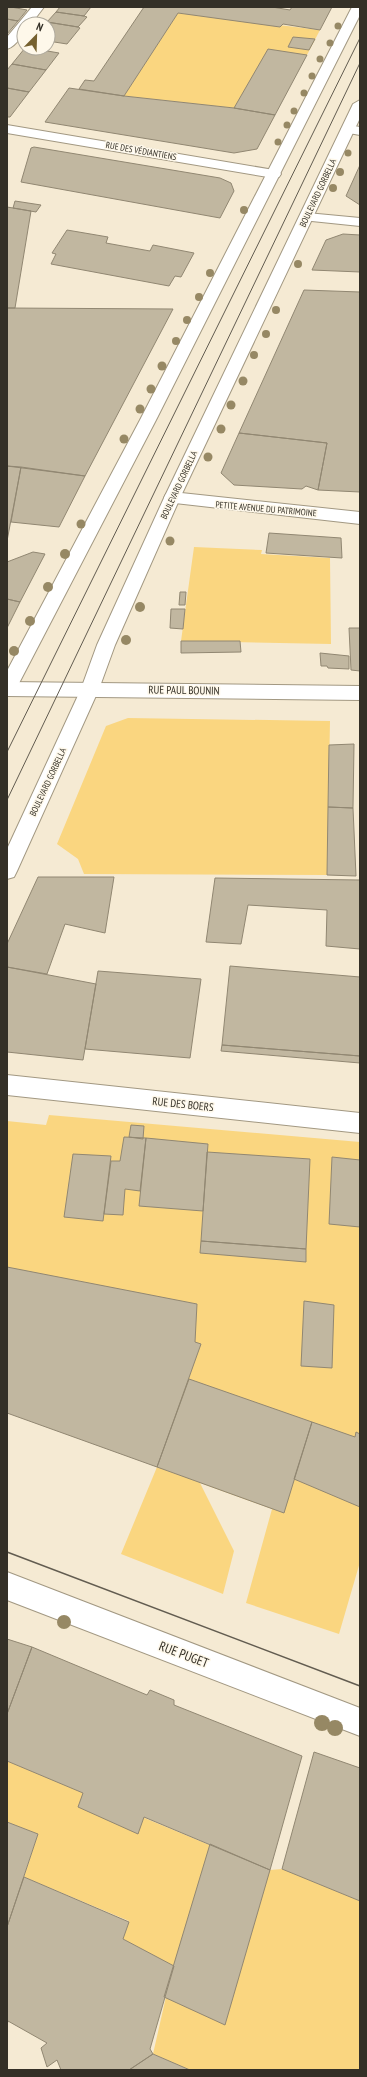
<svg xmlns="http://www.w3.org/2000/svg" width="367" height="2077" font-family="'PT Sans Narrow',sans-serif">
	<rect width="100%" height="100%" fill="#f5ead3"/>
	<path fill="#fad680" d="M178 13 320 30 307 55 234 108 124 96Z
		M194 547 262 550 261 554 330 558 331 644 181 641Z
		M128 718 330 721 327 875 84 874 78 859 57 844 106 726Z
		M49 1115 360 1142V1562L339 1634 246 1603 272 1509 200 1483 234 1551 223 1594 121 1554 157 1467 197 1304 7 1272V1121L46 1125Z
		M7 1761 270 1870 282 1869 360 1901V2070H190L153 2054 173 1966 123 1939 129 1921 24 1877 38 1834 7 1822Z"/>
	<path fill="#c1b7a0" stroke="#918772" d="M7 7H11L27 10 18 21 7 19Z
		M60 7H91L84 16 56 12Z
		M144 7H272L290 10 292 7H332L320 30 283 24 280 27 178 13 124 96 79 89 85 80 94 81Z
		M56 12 84 16 87 17 78 27 47 22Z
		M7 19 18 21 7 34Z
		M47 22 78 27 80 28 67 44 48 41Z
		M293 37 315 39 309 50 288 47Z
		M25 48H30L59 53 46 70 12 64Z
		M268 49 307 55 275 115 234 108Z
		M12 64 46 70 29 92 7 88V70Z
		M7 88 29 92 10 117H7Z
		M69 88 124 96 234 108 275 115 257 149 234 153 45 122Z
		M34 147 220 178 231 183 234 191 220 218 21 182 31 148Z
		M360 165V205L346 196Z
		M15 201 41 205 36 212 13 208Z
		M7 207 31 211 15 308H7Z
		M67 230 108 237 106 243 150 251 153 245 194 253 181 277 175 276 169 286 51 264 56 254 52 253Z
		M343 234 360 235V272L312 270 326 240Z
		M304 290 360 292V492L318 490 327 443 239 433Z
		M7 308 173 309 85 476 7 466Z
		M239 433 327 443 318 490 306 486 302 489 234 485 221 473Z
		M7 466 21 467 7 541Z
		M21 467 85 476 59 527 11 522Z
		M269 533 341 538 342 558 266 553Z
		M33 552 45 554 20 602 7 599V562Z
		M180 592H186L185 605H179Z
		M7 599 20 602 7 628Z
		M171 609H185L183 629 170 628Z
		M349 628H360V671L351 670Z
		M181 641H240L241 652 181 653Z
		M320 653 349 656V669L328 668 327 666H321Z
		M354 744 353 808 328 807 329 745Z
		M328 807 353 808 356 876 327 875Z
		M38 877H114L105 933 65 924 47 974 7 967V944Z
		M215 878 360 880V949L326 946 327 910 248 905 241 944 206 942Z
		M230 966 360 977V1056L222 1045Z
		M7 967 96 984 83 1060 7 1052Z
		M98 971 201 979 190 1058 85 1049Z
		M222 1045 360 1056V1063L221 1051Z
		M131 1125 144 1126 143 1139 129 1137Z
		M124 1137 146 1138 140 1191 125 1189 123 1215 104 1214 111 1161H120Z
		M146 1138 208 1144 203 1211 139 1206Z
		M207 1152 310 1159 306 1249 201 1241Z
		M73 1154 111 1156 103 1221 64 1217Z
		M332 1157 360 1160V1227L329 1224Z
		M201 1241 306 1249V1262L200 1253Z
		M7 1267 197 1304 195 1342 201 1344 157 1467 7 1413Z
		M304 1301 334 1305 332 1368 301 1366Z
		M189 1379 312 1422 284 1513 157 1467Z
		M312 1422 355 1437 356 1432 360 1434V1507L294 1479Z
		M7 1639 32 1647 7 1714Z
		M32 1647 147 1695 150 1690 174 1700V1705L302 1756 270 1870 144 1817 138 1834 78 1807 83 1793 7 1761V1714Z
		M314 1752 360 1768V1901L282 1869Z
		M7 1822 38 1834 7 1927Z
		M210 1844 270 1870 225 2025 164 1997Z
		M24 1877 129 1922 123 1939 174 1966 150 2049 153 2054 129 2070H61L57 2060 47 2067 41 2048 47 2043 8 2021 7 2025V1927Z
		M153 2054 190 2070H129Z"/>
	<g fill="none" stroke-linecap="round" stroke-linejoin="round">
		<defs>
			<path id="service" d="M32 7H44L31 24H24C24 33 17 46 7 49V37Z"/>
			<path id="minor" d="M7 125 274 170 279 171 281 174 279 177 274 178 7 133Z
				M348 125 360 127V135L343 132 341 129Z
				M307 213 360 218V226L302 220 300 217 302 214Z
				M172 492 360 512V524L166 502 164 498 166 494Z
				M7 682 360 686V700L7 696Z
				M7 1075 360 1113V1133L7 1095Z"/>
			<path id="secondary" d="M7 1572 360 1708V1736L7 1600Z"/>
			<path id="primary" d="M352 7H360V15L156 420 16 689 14 694 7 696V671L140 420Z
				M360 100V118L180 498 115 645 99 689 17 871 14 877 7 879V849L81 689 97 645 164 498 353 104Z"/>
		</defs>
		<use href="#service" stroke="#a29882" stroke-width="2"/>
		<use href="#minor" stroke="#a29882" stroke-width="2"/>
		<use href="#secondary" stroke="#a29882" stroke-width="2"/>
		<use href="#primary" stroke="#a29882" stroke-width="2"/>
		<use href="#service" fill="#fff" fill-rule="evenodd"/>
		<use href="#minor" fill="#fff" fill-rule="evenodd"/>
		<use href="#secondary" fill="#fff" fill-rule="evenodd"/>
		<use href="#primary" fill="#fff" fill-rule="evenodd"/>
		<path stroke="#625c50" stroke-width="1" d="M7 752 360 38
			M7 800 360 63"/>
		<path stroke="#625c50" stroke-width="1.5" d="M7 1552 360 1686"/>
	</g>
	<g fill="#968864">
		<circle cx="338" cy="26" r="3.5"/>
		<circle cx="330" cy="43" r="3.5"/>
		<circle cx="320" cy="59" r="3.5"/>
		<circle cx="312" cy="76" r="3.5"/>
		<circle cx="304" cy="93" r="3.5"/>
		<circle cx="294" cy="111" r="3.5"/>
		<circle cx="287" cy="125" r="3.5"/>
		<circle cx="278" cy="142" r="3.5"/>
		<circle cx="348" cy="153" r="3.5"/>
		<circle cx="340" cy="172" r="4"/>
		<circle cx="333" cy="188" r="4"/>
		<circle cx="244" cy="210" r="4"/>
		<circle cx="298" cy="264" r="4"/>
		<circle cx="210" cy="273" r="4"/>
		<circle cx="199" cy="297" r="4"/>
		<circle cx="276" cy="310" r="4"/>
		<circle cx="187" cy="320" r="4"/>
		<circle cx="266" cy="334" r="4"/>
		<circle cx="176" cy="341" r="4"/>
		<circle cx="254" cy="355" r="4"/>
		<circle cx="162" cy="366" r="4.5"/>
		<circle cx="243" cy="381" r="4.5"/>
		<circle cx="151" cy="389" r="4.5"/>
		<circle cx="231" cy="405" r="4.5"/>
		<circle cx="140" cy="409" r="4.5"/>
		<circle cx="221" cy="429" r="4.5"/>
		<circle cx="124" cy="439" r="4.5"/>
		<circle cx="208" cy="457" r="4.5"/>
		<circle cx="81" cy="524" r="4.5"/>
		<circle cx="170" cy="541" r="4.5"/>
		<circle cx="65" cy="554" r="5"/>
		<circle cx="48" cy="587" r="5"/>
		<circle cx="140" cy="607" r="5"/>
		<circle cx="30" cy="621" r="5"/>
		<circle cx="126" cy="640" r="5"/>
		<circle cx="14" cy="651" r="5"/>
		<circle cx="64" cy="1622" r="7"/>
		<circle cx="322" cy="1723" r="8"/>
		<circle cx="335" cy="1728" r="8"/>
	</g>
	<g text-anchor="middle" stroke-width="3" stroke-linejoin="round" paint-order="stroke">
		<g font-size="9" fill="#343027" stroke="#fef8ea">
			<text transform="translate(141 151) rotate(10)" y="3">RUE DES VÉDIANTIENS</text>
			<text transform="translate(318 193) rotate(-65)" y="3">BOULEVARD GORBELLA</text>
			<text transform="translate(179 485) rotate(-65)" y="3">BOULEVARD GORBELLA</text>
			<text transform="translate(266 509) rotate(5)" y="3">PETITE AVENUE DU PATRIMOINE</text>
			<text transform="translate(48 782) rotate(-65)" y="3">BOULEVARD GORBELLA</text>
		</g>
		<g font-size="11" fill="#343027" stroke="#fef8ea">
			<text transform="translate(184 690) rotate(1)" y="4">RUE PAUL BOUNIN</text>
			<text transform="translate(183 1104) rotate(6)" y="4">RUE DES BOERS</text>
		</g>
		<g font-size="13" fill="#343027" stroke="#fef8ea">
			<text transform="translate(184 1654) rotate(21)" y="5">RUE PUGET</text>
		</g>
	</g>
	<rect width="367" height="2077" fill="none" stroke="#343027" stroke-width="16"/>
	<g transform="translate(36 36) rotate(23)"><circle r="19" fill="#fef8ea" stroke="#ada89c"/>
	<path d="M0-3L7 15L0 10L-7 15Z" fill="#766130"/>
	<text y="-6" font-size="11" font-weight="bold" text-anchor="middle" fill="#343027">N</text>
	</g>
</svg>
